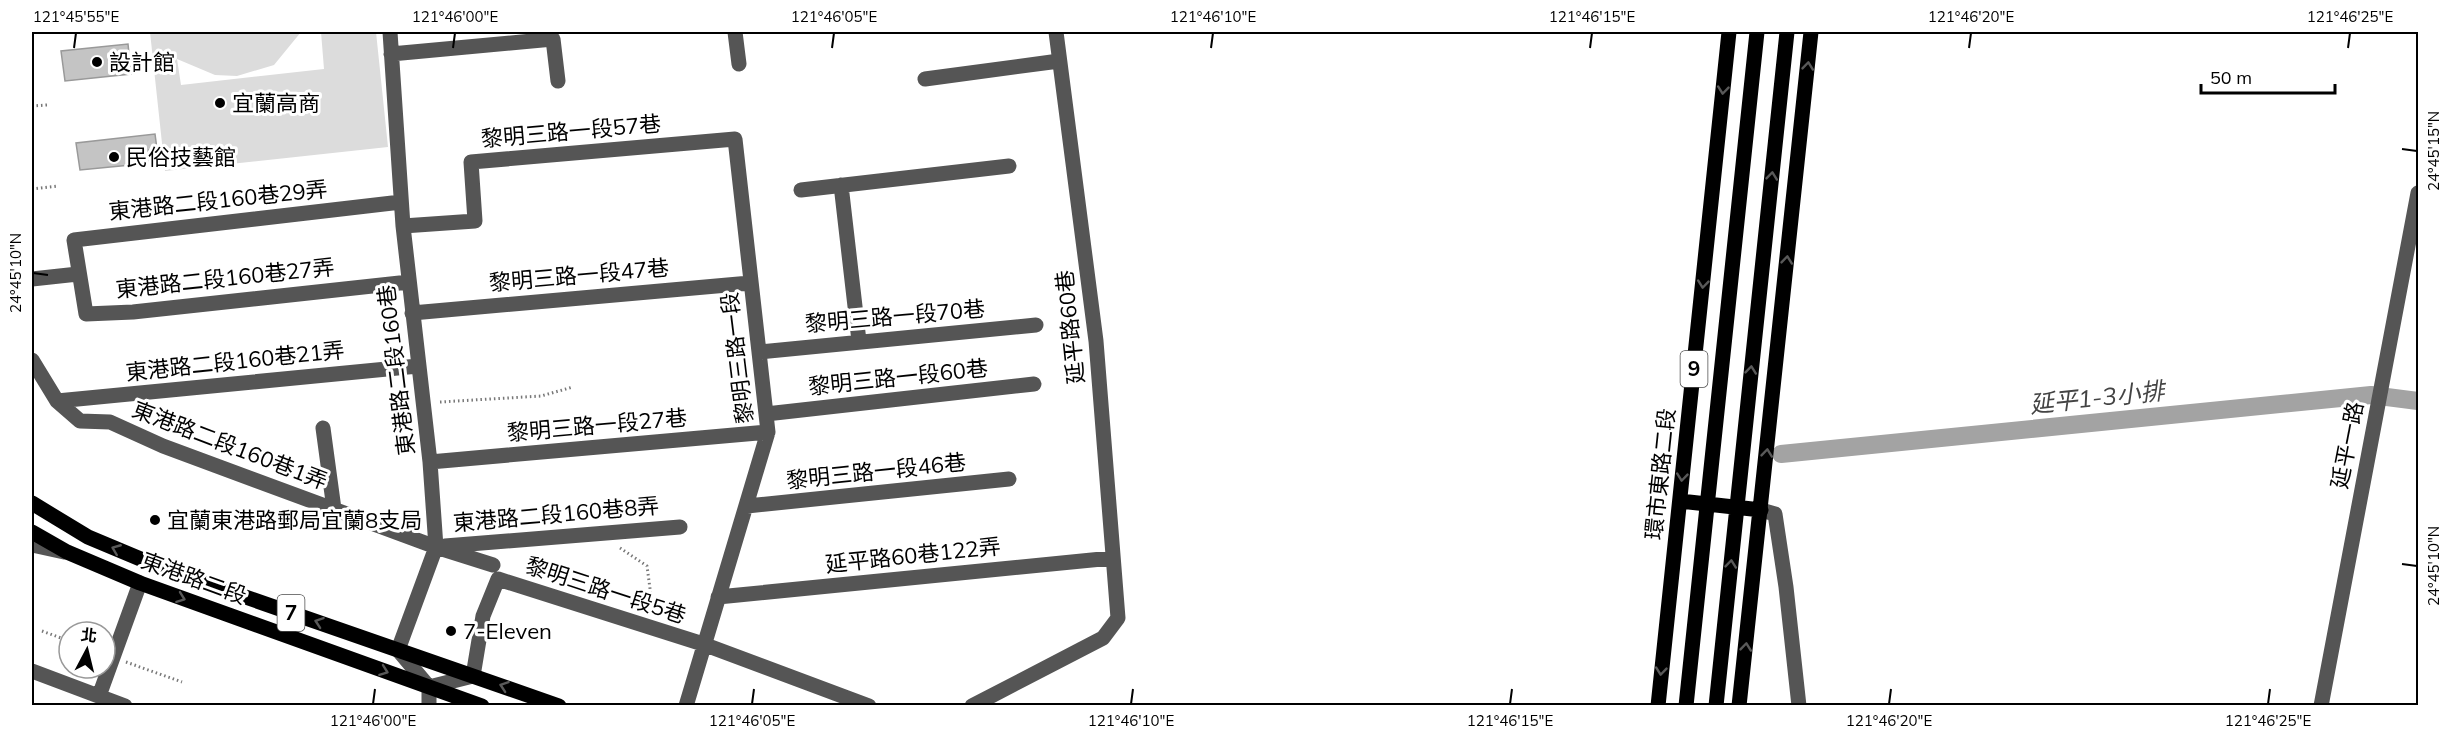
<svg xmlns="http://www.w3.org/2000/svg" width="2450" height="737" font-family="Mulish,'Noto Sans TC',sans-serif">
	<rect width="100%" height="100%" fill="#fff"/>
	<path fill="#dcdcdc" d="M150 32H301L274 65 237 76 215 75 177 59 181 85 324 69 321 32H376L388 147 165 171Z"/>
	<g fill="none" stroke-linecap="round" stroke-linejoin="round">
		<path stroke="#a3a3a3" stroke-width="18" d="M1781 454 2371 395 2418 401"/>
	</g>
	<path fill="#c4c4c4" stroke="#999" stroke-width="1.5" d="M128 44 131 74 65 81 61 51Z
		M155 134 157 149 149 150 151 163 80 170 76 143Z"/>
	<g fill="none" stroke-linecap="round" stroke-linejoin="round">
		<path stroke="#777" stroke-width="3" stroke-dasharray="1.5 3" stroke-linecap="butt" d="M32 106 47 105
			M32 189 58 186
			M440 402 541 396 573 387
			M620 548 647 566 653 611
			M42 631 69 641
			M126 662 182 682"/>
		<path stroke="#555" stroke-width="15" d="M390 32 403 226 430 462 436 547 398 650 429 687
			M735 32 739 64
			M391 54 553 39 558 81
			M925 79 1059 61
			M841 185 859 341
			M801 190 1009 166
			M401 202 74 240 86 314 133 312 409 282
			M403 226 475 221 471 162 735 139 768 432 686 706
			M32 279 78 274
			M412 313 750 283
			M759 352 1036 325
			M32 360 57 401 80 421 110 422 163 446 436 547 493 565
			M57 401 418 366
			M766 414 1034 384
			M323 428 334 509
			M430 462 768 432
			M747 506 1009 479
			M1761 510 1775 514 1786 587 1799 706
			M32 545 64 552
			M445 546 680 527
			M718 597 1112 558
			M32 671 125 706
			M429 687 473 676 483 616 498 579 703 644 869 706
			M429 687V706
			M99 696 140 583
			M972 706 1103 638 1118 618 1096 341 1056 32
			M2321 706 2418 193"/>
		<path stroke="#000" stroke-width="15" d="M1680 501 1761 510
			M32 503 88 537 162 568 559 706
			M32 532 67 552 140 583 482 706
			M1658 706 1729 32
			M1686 706 1757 32
			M1716 706 1787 32
			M1739 706 1811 32"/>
	</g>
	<defs><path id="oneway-chevron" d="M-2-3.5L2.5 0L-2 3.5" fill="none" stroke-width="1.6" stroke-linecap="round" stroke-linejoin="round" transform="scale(1.5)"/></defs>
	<g stroke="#595959">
		<use href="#oneway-chevron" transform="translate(1808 66) rotate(-84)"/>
		<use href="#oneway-chevron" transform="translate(1723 90) rotate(96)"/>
		<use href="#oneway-chevron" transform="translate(1772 176) rotate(-84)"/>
		<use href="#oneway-chevron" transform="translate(1787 260) rotate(-84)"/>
		<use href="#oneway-chevron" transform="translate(1703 284) rotate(96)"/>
		<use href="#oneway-chevron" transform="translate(1751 370) rotate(-84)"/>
		<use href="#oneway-chevron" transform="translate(1767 453) rotate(-84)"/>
		<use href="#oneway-chevron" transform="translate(1682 477) rotate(96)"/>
		<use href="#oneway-chevron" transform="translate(116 549) rotate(-158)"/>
		<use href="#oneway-chevron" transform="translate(1731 564) rotate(-84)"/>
		<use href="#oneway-chevron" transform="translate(181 598) rotate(20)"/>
		<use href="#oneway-chevron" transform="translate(319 622) rotate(-161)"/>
		<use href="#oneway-chevron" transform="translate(1746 647) rotate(-84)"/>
		<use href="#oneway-chevron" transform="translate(384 671) rotate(20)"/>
		<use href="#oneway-chevron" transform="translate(1661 671) rotate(96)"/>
		<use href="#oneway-chevron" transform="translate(504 686) rotate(-161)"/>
	</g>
	<path fill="none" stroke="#000" stroke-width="2" d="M74 48 76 33M453 48 455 33M832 48 834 33M1211 48 1213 33M1590 48 1592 33M1969 48 1971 33M2348 48 2350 33M2402 149 2417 151M33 273 48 275M2402 564 2417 566M373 704 375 689M752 704 754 689M1131 704 1133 689M1510 704 1512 689M1889 704 1891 689M2268 704 2270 689"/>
	<g fill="#000" stroke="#fff" stroke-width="2">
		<circle cx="97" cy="62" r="6"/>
		<circle cx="220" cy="103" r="6"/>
		<circle cx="114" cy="157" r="6"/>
		<circle cx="155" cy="520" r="6"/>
		<circle cx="451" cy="631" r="6"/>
	</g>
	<g text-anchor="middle" stroke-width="6" stroke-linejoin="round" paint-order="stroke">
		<g fill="#fff" stroke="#4c4c4c" stroke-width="1.5">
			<rect x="1680.5" y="351" width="27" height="36" rx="4.5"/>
			<rect x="277.5" y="595" width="27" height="36" rx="4.5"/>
		</g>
		<g font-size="21" font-weight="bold" fill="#000">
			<text x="1694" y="376">9</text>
			<text x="291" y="620">7</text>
		</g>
		<g font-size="22" fill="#000" stroke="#fff" text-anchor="start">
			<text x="109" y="70">設計館</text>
			<text x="232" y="111">宜蘭高商</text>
			<text x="126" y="165">民俗技藝館</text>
			<text x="167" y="528">宜蘭東港路郵局宜蘭8支局</text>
			<text x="463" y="639">7-Eleven</text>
		</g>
		<g font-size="22" fill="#000" stroke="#fff">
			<text transform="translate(571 131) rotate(-5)" y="8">黎明三路一段57巷</text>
			<text transform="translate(218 200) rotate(-6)" y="8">東港路二段160巷29弄</text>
			<text transform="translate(579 275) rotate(-5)" y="8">黎明三路一段47巷</text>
			<text transform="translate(225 278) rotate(-6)" y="8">東港路二段160巷27弄</text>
			<text transform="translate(895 316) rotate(-5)" y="8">黎明三路一段70巷</text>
			<text transform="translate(1070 327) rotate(-96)" y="8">延平路60巷</text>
			<text transform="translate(737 358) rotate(-97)" y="8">黎明三路一段</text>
			<text transform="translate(235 361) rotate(-6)" y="8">東港路二段160巷21弄</text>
			<text transform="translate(396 370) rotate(-97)" y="8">東港路二段160巷</text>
			<text transform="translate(898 377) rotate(-6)" y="8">黎明三路一段60巷</text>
			<text transform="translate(597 425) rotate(-5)" y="8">黎明三路一段27巷</text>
			<text transform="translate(230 445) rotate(21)" y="8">東港路二段160巷1弄</text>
			<text transform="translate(2347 445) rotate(-79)" y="8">延平一路</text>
			<text transform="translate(876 471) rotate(-6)" y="8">黎明三路一段46巷</text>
			<text transform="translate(1660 474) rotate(-84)" y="8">環市東路二段</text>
			<text transform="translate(556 514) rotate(-5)" y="8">東港路二段160巷8弄</text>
			<text transform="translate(913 555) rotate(-6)" y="8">延平路60巷122弄</text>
			<text transform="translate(194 578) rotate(20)" y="8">東港路二段</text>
			<text transform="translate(606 590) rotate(18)" y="8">黎明三路一段5巷</text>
		</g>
		<g font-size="24" font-style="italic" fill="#444" stroke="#fff">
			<text transform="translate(2097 398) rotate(-6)" y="8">延平1-3小排</text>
		</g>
	</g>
	<rect width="2450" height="737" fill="none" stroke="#ffffff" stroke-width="66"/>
	<g transform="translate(87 650) rotate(7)"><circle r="28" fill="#ffffff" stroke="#999999" stroke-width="1.5"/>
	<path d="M0-4.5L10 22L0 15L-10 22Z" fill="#000000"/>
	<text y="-9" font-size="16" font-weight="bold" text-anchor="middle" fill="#000000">北</text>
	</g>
	<path d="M2201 84v9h134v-9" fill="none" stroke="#000000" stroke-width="3"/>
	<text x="2210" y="84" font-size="18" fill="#000000" stroke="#ffffff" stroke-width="4.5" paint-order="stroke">50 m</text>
	<rect x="33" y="33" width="2384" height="671" fill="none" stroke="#000" stroke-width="2"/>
	<g font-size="15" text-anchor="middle" fill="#000">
		<text x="76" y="22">121°45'55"E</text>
		<text x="455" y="22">121°46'00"E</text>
		<text x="834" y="22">121°46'05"E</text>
		<text x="1213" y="22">121°46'10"E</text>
		<text x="1592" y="22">121°46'15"E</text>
		<text x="1971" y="22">121°46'20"E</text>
		<text x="2350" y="22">121°46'25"E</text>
		<text transform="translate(2434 151) rotate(-90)" y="5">24°45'15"N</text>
		<text transform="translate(16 273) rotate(-90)" y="5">24°45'10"N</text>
		<text transform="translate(2434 566) rotate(-90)" y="5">24°45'10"N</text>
		<text x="373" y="726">121°46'00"E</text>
		<text x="752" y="726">121°46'05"E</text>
		<text x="1131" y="726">121°46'10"E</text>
		<text x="1510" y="726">121°46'15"E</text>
		<text x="1889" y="726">121°46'20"E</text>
		<text x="2268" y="726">121°46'25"E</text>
	</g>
</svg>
